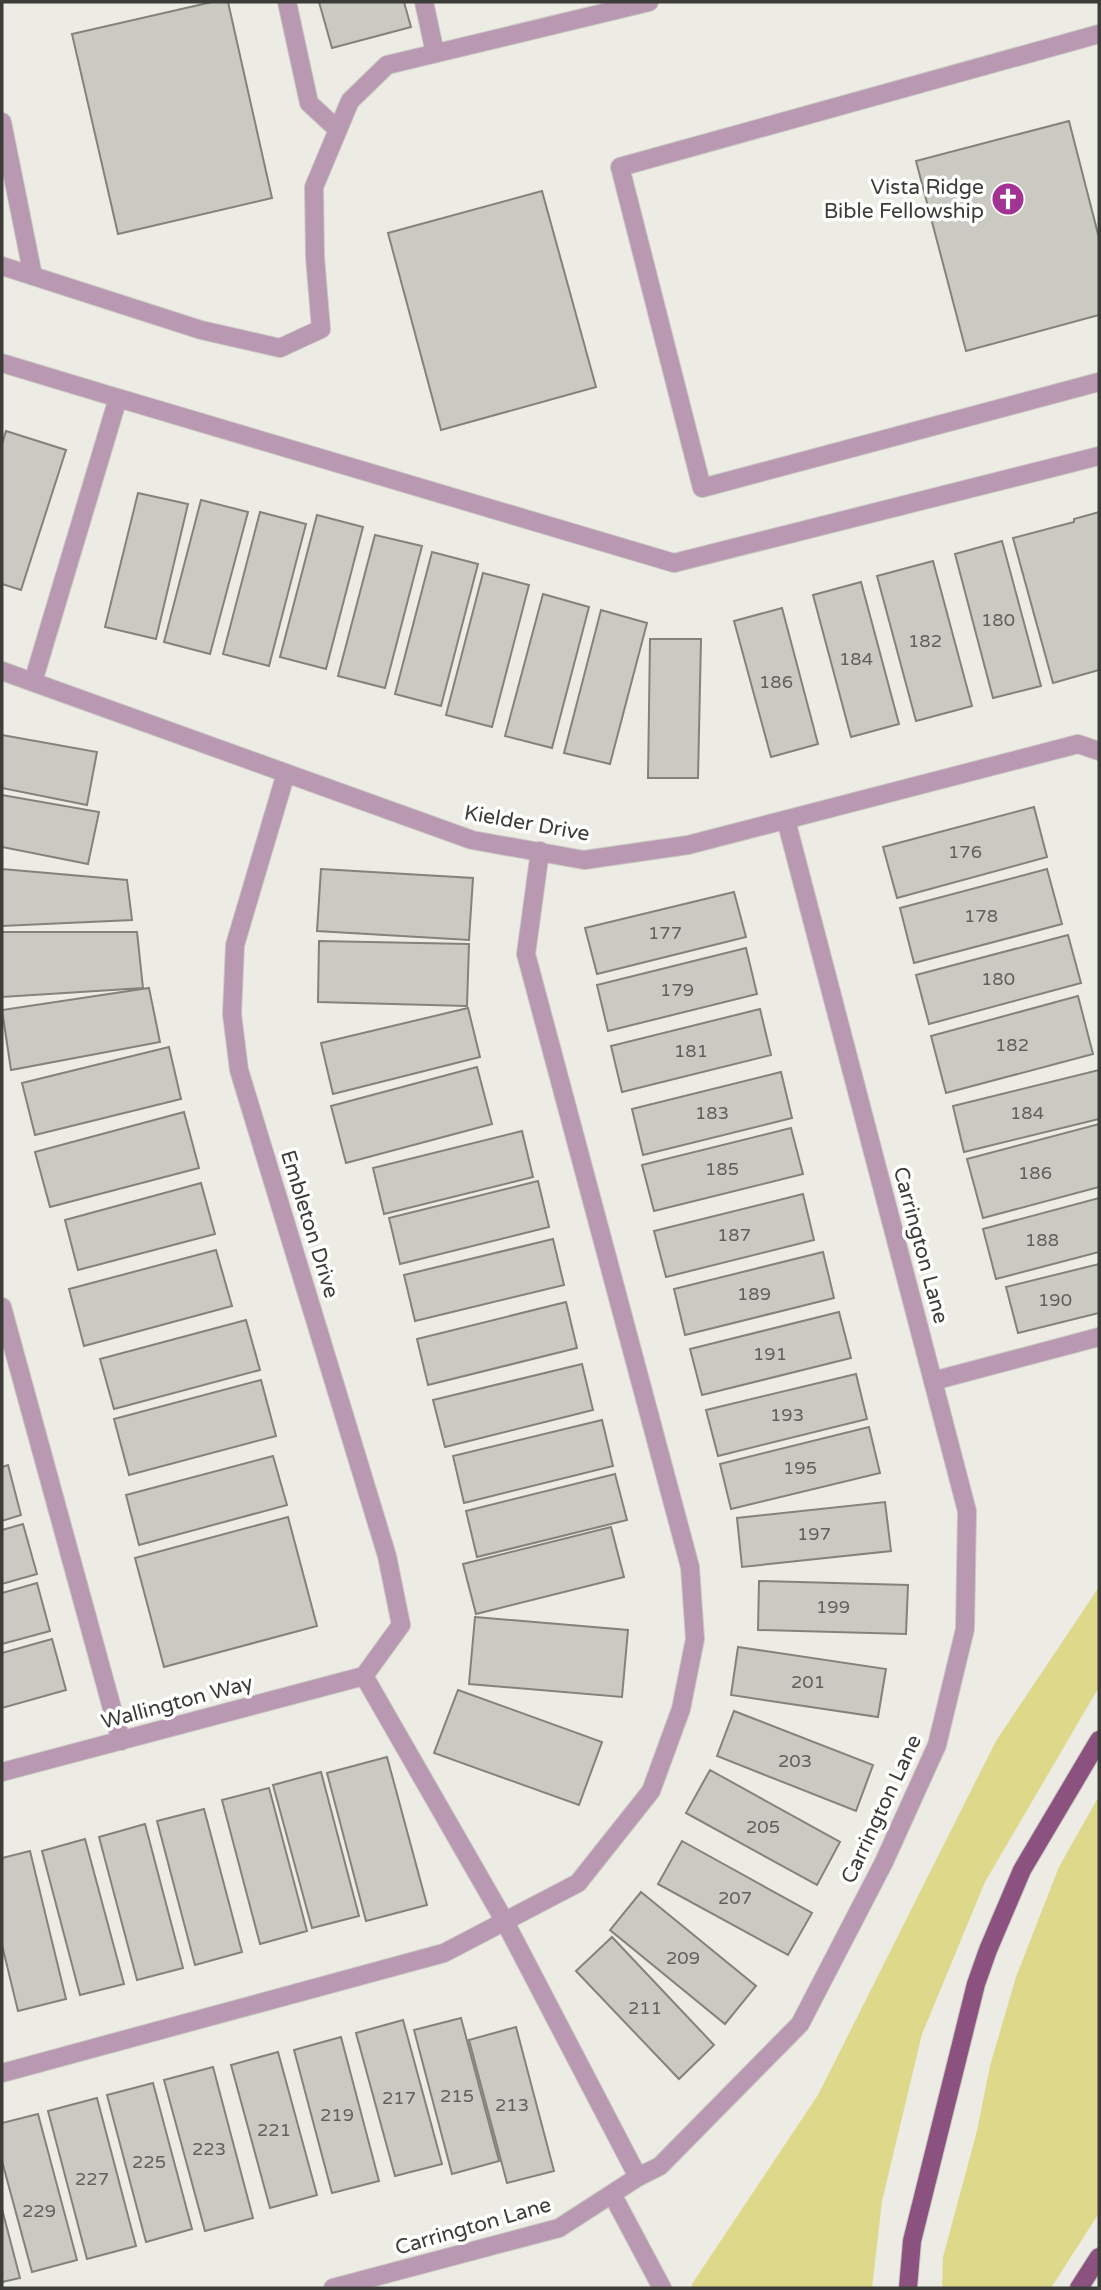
<svg xmlns="http://www.w3.org/2000/svg" width="1101" height="2290" font-family="'Varela Round',sans-serif">
	<rect width="100%" height="100%" fill="#ecebe4"/>
	<path fill="#ddd88a" d="M1099 1587V1687L985 1882 922 2034 882 2201 872 2288H692V2284L818 2095 996 1741Z
		M1099 1796V2213L1051 2288H942L943 2257 977 2131 990 2066 1016 1977 1059 1867Z"/>
	<path fill="#cac9c2" stroke="#83837c" stroke-width="2" d="M212 2H228L272 198 118 234 72 34Z
		M319 2H404L411 27 332 48Z
		M1069 121 1099 238V315L966 351 916 161Z
		M542 191 596 387 441 430 388 233Z
		M6 431 66 450 21 590 2 584V444Z
		M138 493 188 504 156 639 105 627Z
		M201 500 248 512 210 654 164 642Z
		M260 512 306 524 269 666 223 654Z
		M1099 512V670L1053 683 1013 538 1074 522V519Z
		M317 515 363 527 326 669 280 657Z
		M375 535 422 546 385 688 338 676Z
		M1002 541 1041 686 993 698 955 554Z
		M432 552 478 564 441 706 395 694Z
		M933 561 972 706 916 721 877 576Z
		M483 573 529 585 492 727 446 715Z
		M861 582 899 724 851 737 813 595Z
		M543 594 589 607 552 748 505 736Z
		M782 608 818 744 771 757 734 621Z
		M601 610 647 623 610 764 564 753Z
		M650 639H701L698 778H648Z
		M2 735 97 752 87 805 2 788Z
		M2 795 99 812 88 864 2 847Z
		M1034 807 1047 857 897 898 883 847Z
		M2 869 127 880 132 920 2 926Z
		M321 869 473 878 469 940 317 931Z
		M1047 869 1062 924 914 963 900 908Z
		M734 892 746 937 597 974 585 928Z
		M2 932H137L143 988 2 997Z
		M1068 935 1081 983 929 1024 916 975Z
		M319 941 469 944 467 1006 318 1002Z
		M746 948 757 994 608 1031 597 985Z
		M149 988 160 1042 11 1070 2 1010Z
		M1078 996 1093 1054 946 1093 931 1036Z
		M468 1008 480 1057 333 1094 321 1043Z
		M760 1009 771 1055 622 1092 611 1046Z
		M169 1047 181 1099 35 1135 22 1083Z
		M477 1067 492 1124 346 1163 331 1106Z
		M1099 1070V1119L964 1152 953 1106Z
		M781 1072 792 1118 643 1155 632 1109Z
		M184 1112 199 1168 50 1207 35 1152Z
		M1099 1124V1187L983 1218 967 1159Z
		M791 1128 803 1174 654 1211 642 1165Z
		M522 1131 533 1177 384 1214 373 1168Z
		M538 1181 549 1227 400 1264 389 1218Z
		M201 1183 215 1234 78 1270 65 1220Z
		M803 1194 814 1240 666 1277 654 1231Z
		M1099 1198V1252L996 1279 983 1229Z
		M553 1239 564 1285 415 1321 404 1275Z
		M216 1250 232 1306 84 1346 69 1289Z
		M823 1252 834 1298 685 1335 674 1289Z
		M1099 1264V1313L1018 1333 1006 1287Z
		M566 1302 577 1348 428 1385 417 1339Z
		M839 1312 851 1358 702 1395 690 1349Z
		M246 1320 260 1370 114 1409 100 1359Z
		M582 1364 593 1410 445 1447 433 1400Z
		M856 1374 867 1419 718 1456 706 1410Z
		M261 1380 276 1436 129 1475 114 1419Z
		M602 1420 613 1466 464 1503 453 1456Z
		M869 1427 880 1473 731 1509 720 1464Z
		M273 1456 287 1505 139 1545 126 1495Z
		M8 1465 21 1515 2 1521V1467Z
		M615 1474 627 1520 477 1557 466 1511Z
		M885 1502 891 1551 742 1567 737 1518Z
		M288 1517 317 1626 164 1667 135 1558Z
		M23 1524 37 1574 2 1584V1530Z
		M611 1527 624 1577 476 1614 463 1564Z
		M759 1581 908 1585 906 1634 758 1630Z
		M37 1583 50 1631 2 1644V1593Z
		M475 1617 628 1630 622 1697 469 1684Z
		M52 1639 66 1690 2 1708V1653Z
		M738 1647 886 1669 878 1717 731 1695Z
		M458 1690 602 1742 579 1805 434 1753Z
		M734 1711 873 1765 856 1811 717 1756Z
		M387 1757 427 1905 366 1921 327 1773Z
		M710 1770 840 1842 817 1885 686 1813Z
		M321 1772 359 1916 312 1928 273 1785Z
		M269 1788 307 1931 260 1944 222 1800Z
		M204 1809 242 1952 195 1965 157 1821Z
		M145 1824 183 1968 137 1980 99 1837Z
		M85 1839 124 1984 80 1995 42 1851Z
		M682 1841 812 1913 788 1955 658 1884Z
		M30 1851 66 1999 18 2011 2 1945V1858Z
		M641 1892 756 1986 725 2024 610 1930Z
		M612 1937 714 2045 679 2079 576 1971Z
		M461 2018 499 2161 452 2174 414 2030Z
		M403 2020 442 2164 395 2176 356 2033Z
		M516 2027 554 2171 507 2183 469 2040Z
		M341 2037 379 2181 332 2193 294 2050Z
		M278 2052 317 2195 270 2208 231 2065Z
		M213 2067 253 2218 205 2231 164 2080Z
		M153 2083 192 2229 146 2242 107 2095Z
		M97 2098 136 2246 87 2259 48 2111Z
		M38 2114 77 2260 32 2272 2 2161V2123Z
		M2 2209 20 2278 2 2282Z"/>
	<g fill="none" stroke-linecap="round" stroke-linejoin="round">
		<defs>
			<path id="service" d="M287 2 309 103 338 130
				M424 2 435 53
				M1099 34 620 167 702 488 1099 382
				M2 122 33 276
				M2 266 201 330 280 348 321 329 315 257 314 187 350 101 387 65 649 2
				M2 363 118 398 33 682
				M118 398 674 563 1099 456
				M2 1307 121 1741
				M933 1381 1099 1337
				M364 1676 504 1920 638 2177
				M2 2073 444 1953 578 1883 651 1791 681 1709 695 1639 690 1567 526 954 540 851
				M612 2194 662 2288"/>
			<path id="minor" d="M2 671 472 840 584 860 688 845 1078 744 1099 751
				M2 1772 364 1676 401 1625 387 1556 239 1070 232 1014 235 945 286 773
				M333 2288 559 2228 638 2177 660 2166 800 2024 884 1862 937 1745 965 1629 967 1511 786 820"/>
			<path id="primary" d="M908 2288 912 2241 976 1984 988 1950 1022 1870 1099 1740
				M1079 2288 1099 2257"/>
		</defs>
		<use href="#service" stroke="#c9c8c2" stroke-width="20"/>
		<use href="#minor" stroke="#c9c8c2" stroke-width="20"/>
		<use href="#primary" stroke="#c9c8c2" stroke-width="20"/>
		<use href="#service" stroke="#b998b1" stroke-width="18"/>
		<use href="#minor" stroke="#b998b1" stroke-width="18"/>
		<use href="#primary" stroke="#8b5280" stroke-width="18"/>
	</g>
	<defs>
		<symbol id="church-disc" viewBox="-11 -11 22 22"><circle r="9.5" fill="#a13392" stroke="#fffffe"/><path d="M-1.2-6h2.4v3.5h3.3v2.4h-3.3V6h-2.4V-.1h-3.3v-2.4h3.3Z" fill="#fff"/></symbol>
	</defs>
	<g fill-rule="evenodd">
		<use href="#church-disc" x="989" y="180" width="38" height="38"/>
	</g>
	<g text-anchor="middle" stroke-width="7" stroke-linejoin="round" paint-order="stroke">
		<g font-size="18" fill="#605f5b">
			<text x="998" y="626">180</text>
			<text x="925" y="647">182</text>
			<text x="856" y="665">184</text>
			<text x="776" y="688">186</text>
			<text x="965" y="858">176</text>
			<text x="981" y="922">178</text>
			<text x="665" y="939">177</text>
			<text x="998" y="985">180</text>
			<text x="677" y="996">179</text>
			<text x="1012" y="1051">182</text>
			<text x="691" y="1057">181</text>
			<text x="712" y="1119">183</text>
			<text x="1027" y="1119">184</text>
			<text x="722" y="1175">185</text>
			<text x="1035" y="1179">186</text>
			<text x="734" y="1241">187</text>
			<text x="1042" y="1246">188</text>
			<text x="754" y="1300">189</text>
			<text x="1055" y="1306">190</text>
			<text x="770" y="1360">191</text>
			<text x="787" y="1421">193</text>
			<text x="800" y="1474">195</text>
			<text x="814" y="1540">197</text>
			<text x="833" y="1613">199</text>
			<text x="808" y="1688">201</text>
			<text x="795" y="1767">203</text>
			<text x="763" y="1833">205</text>
			<text x="735" y="1904">207</text>
			<text x="683" y="1964">209</text>
			<text x="645" y="2014">211</text>
			<text x="457" y="2102">215</text>
			<text x="399" y="2104">217</text>
			<text x="512" y="2111">213</text>
			<text x="337" y="2121">219</text>
			<text x="274" y="2136">221</text>
			<text x="209" y="2155">223</text>
			<text x="149" y="2168">225</text>
			<text x="92" y="2185">227</text>
			<text x="39" y="2217">229</text>
		</g>
		<g font-size="21" fill="#3c3c39" stroke="#fffffe" text-anchor="end">
			<text x="984" y="194">Vista Ridge<tspan x="984" dy="24">Bible Fellowship</tspan></text>
		</g>
		<g font-size="21" fill="#3c3c39" stroke="#fffffe">
			<text transform="translate(527 823) rotate(10)" y="7">Kielder Drive</text>
			<text transform="translate(310 1224) rotate(73)" y="7">Embleton Drive</text>
			<text transform="translate(921 1245) rotate(75)" y="7">Carrington Lane</text>
			<text transform="translate(177 1702) rotate(-15)" y="7">Wallington Way</text>
			<text transform="translate(881 1809) rotate(-65)" y="7">Carrington Lane</text>
			<text transform="translate(473 2226) rotate(-16)" y="7">Carrington Lane</text>
		</g>
	</g>
	<rect width="1101" height="2290" fill="none" stroke="#3c3c39" stroke-width="7"/>
</svg>
